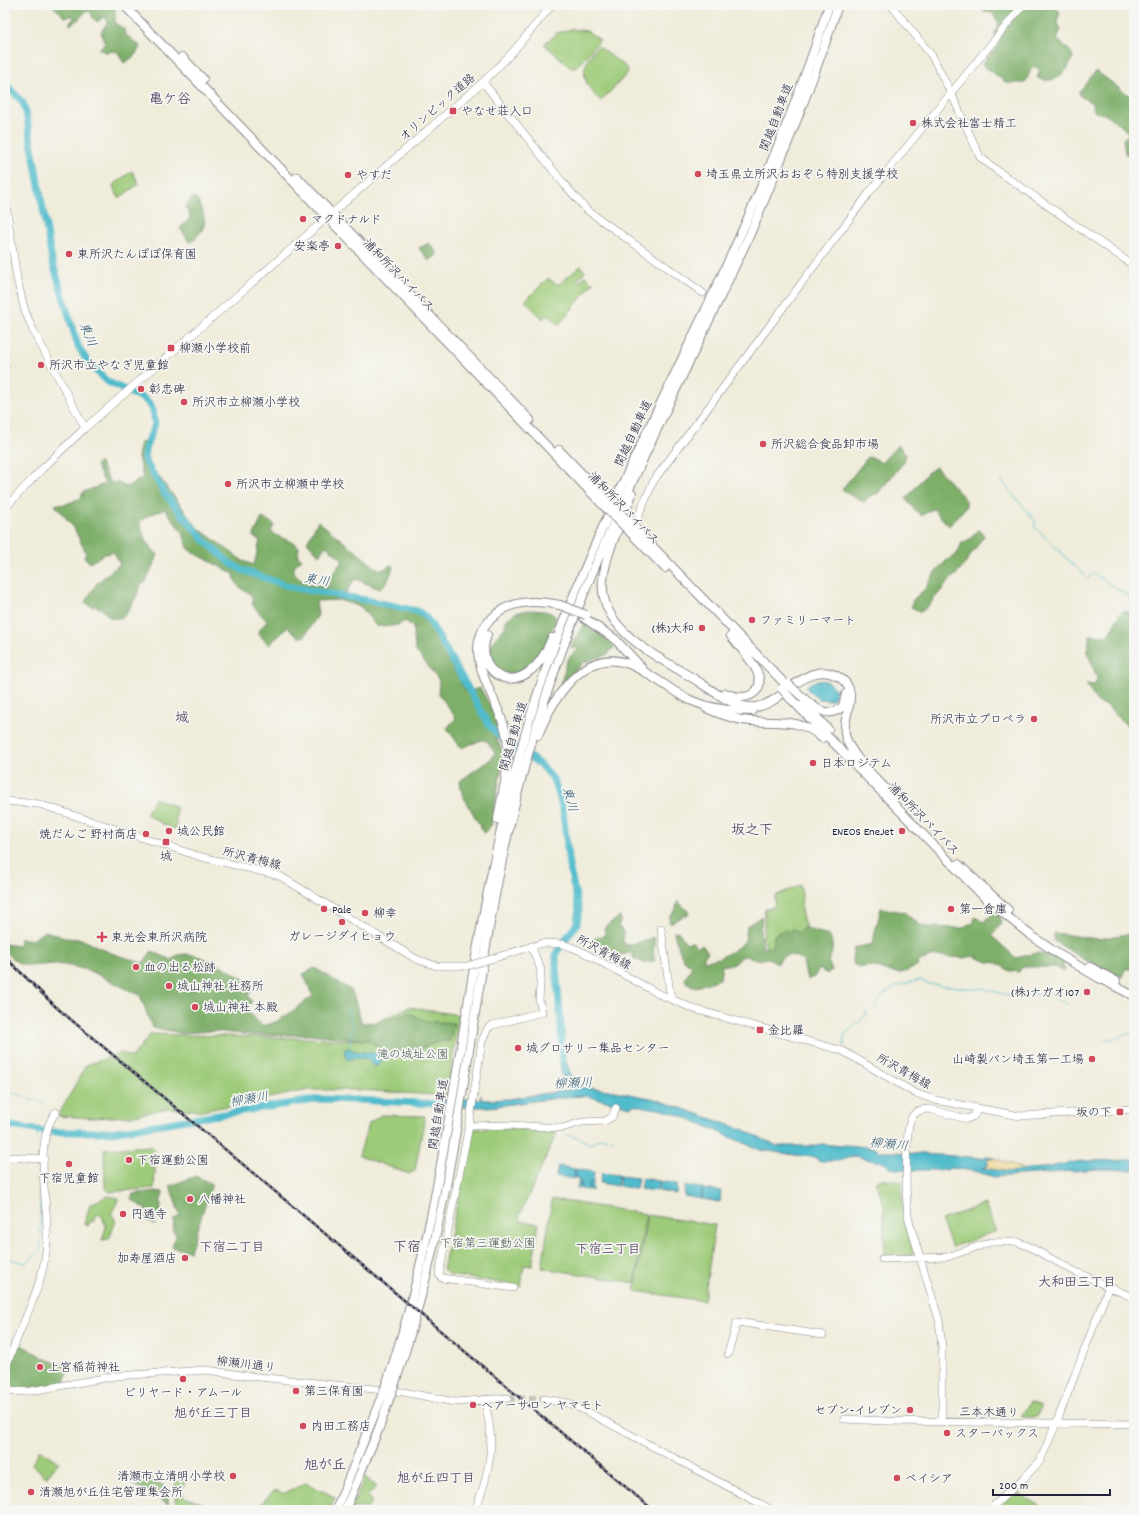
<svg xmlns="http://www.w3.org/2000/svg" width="1139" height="1515" font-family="Dekko,'Klee One',sans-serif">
	<rect width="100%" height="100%" fill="#f6f6f2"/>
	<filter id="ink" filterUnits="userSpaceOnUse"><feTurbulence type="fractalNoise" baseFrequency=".025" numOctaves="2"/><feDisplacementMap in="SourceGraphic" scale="8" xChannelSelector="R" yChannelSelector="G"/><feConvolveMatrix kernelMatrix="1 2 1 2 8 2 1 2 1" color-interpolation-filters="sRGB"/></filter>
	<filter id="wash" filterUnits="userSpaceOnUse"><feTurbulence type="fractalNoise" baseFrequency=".012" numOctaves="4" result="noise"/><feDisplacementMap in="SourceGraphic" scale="16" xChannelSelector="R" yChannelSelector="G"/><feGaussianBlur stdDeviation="0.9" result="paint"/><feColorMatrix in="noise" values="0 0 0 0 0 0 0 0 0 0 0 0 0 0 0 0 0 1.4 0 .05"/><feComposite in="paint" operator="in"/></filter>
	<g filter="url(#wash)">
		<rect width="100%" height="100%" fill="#f0ecda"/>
		<path fill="#9ecb79" stroke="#60765a" d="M572 29 587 31 600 40 576 68H571L544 44 557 33Z
			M598 46 628 69 627 74 601 101C580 83 579 65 598 46Z
			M132 171 139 184 119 198 113 187 114 184Z
			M581 266 585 272 576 280 577 282 586 276 591 282H594L559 325 547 315 543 319 525 301 548 278 556 284H559Z
			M155 798 176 807V829L163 824 146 814Z
			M800 885 802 894 801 912 809 939 767 952 763 937 765 909 772 908 775 904V896Z
			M409 1007 459 1015 447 1096 360 1090H309L202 1111 168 1108 131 1116 93 1118 58 1116 86 1065 122 1053 132 1057 151 1034 368 1040 375 1039 379 1021Z
			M381 1115 425 1116 415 1171 409 1174 359 1156 368 1124Z
			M510 1128 557 1132 519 1217 521 1221 539 1224 532 1266 524 1265 521 1286 449 1275 443 1269 473 1129Z
			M150 1146 154 1149 155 1170 154 1188 110 1192 105 1188 104 1149Z
			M882 1179 902 1182 903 1210 914 1253 912 1255 885 1256 883 1217 884 1205 875 1181Z
			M108 1196 119 1198 111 1215 115 1217 114 1220 116 1221 109 1239 102 1240 106 1227 102 1216 97 1214 94 1221 90 1222 88 1226 84 1224 90 1204Z
			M552 1199 646 1214 635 1283 542 1268Z
			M985 1204 996 1231 952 1247 941 1220Z
			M647 1215 715 1225 704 1301 635 1291Z
			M1030 1402 1041 1406 1037 1417H1022L1021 1416Z
			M40 1449 59 1462 46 1477 32 1464Z
			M365 1477 377 1487 367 1496 372 1502 366 1508 360 1506 350 1510Z
			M178 1478 186 1480 182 1491 184 1497 224 1510 177 1509 175 1485Z
			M306 1483 335 1497 330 1510H254L275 1490 281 1492 282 1494Z
			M1015 1492H1017L1046 1510H995Z"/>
		<path fill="#7eaf69" stroke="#506852" d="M52 5H115V23L124 29 125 34 140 46C138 54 131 59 124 63L117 51 105 52 99 49 105 43 101 32 108 21 104 17 97 22 93 18 91 12 86 11 79 19 70 25V22L74 19 72 15 65 18Z
			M984 5H1054V8H1057L1060 13 1057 21 1061 29 1057 39 1070 51 1073 56C1070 71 1051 88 1037 77L1040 71 1037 67H1032L1025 83H1007L982 65 1001 40 994 34 999 23 992 13 984 11Z
			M1096 71 1134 99V155L1125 154 1123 139 1129 134C1122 126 1106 112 1095 112L1093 108V104L1080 96 1079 92Z
			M193 197 196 198C202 211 210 222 199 234 196 237 194 241 190 243L180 228 189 219 190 215 185 207Z
			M429 243 437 253 436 256 429 261 419 248Z
			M143 442 147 450 146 460 198 528 243 561 254 565 260 540 253 537 262 518 273 523 274 526 271 531C279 539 291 539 299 547L298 556 302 559 294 566V573L306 583 328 587 334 572 343 560 326 546 319 555 307 542 318 521 375 567 382 570 391 565 394 566 387 582 380 589 355 579 345 594 363 602 420 614 428 623 466 692 480 688 499 720 496 738 504 754 491 826 484 833 462 794 460 781 492 758 495 753 487 741 482 740 461 748 447 728 456 718 438 693 439 680 415 650 413 627 405 621C395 628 387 626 376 626L361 607 339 600 316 601 318 615 304 637H298L288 627 269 645 257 633 267 621 253 606 252 595C242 590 235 586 234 574L189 550 182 532 165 509 149 515 140 521C141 535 148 545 158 555L145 583 141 584C140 590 128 614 123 617 119 619 114 618 110 618L101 608 94 606 92 607 85 602 97 583 120 564 114 552 105 554 90 563 84 557 86 553 74 528 55 505 58 504 64 505 81 498 83 492 105 484 96 465 99 462 111 483 117 482 126 487 143 478 138 457 140 443Z
			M898 445 906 454 904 462 878 493 870 496 864 502 848 494 842 489 868 457 876 459 881 463Z
			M936 467 966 500V507L949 526 933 509 927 512 922 516 913 508 906 499 927 473Z
			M978 530 981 531 984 536 959 572 951 579 928 606 921 612 911 607 913 600 926 588 934 574 946 561 957 554 962 543 970 539Z
			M529 610C538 611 549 609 556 617 550 642 541 660 519 674L513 673 511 675 502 674 491 664 490 653 492 642 505 627 506 620 515 613Z
			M1122 611 1134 613V733L1107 706 1097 702 1086 684 1095 685 1097 678 1087 651 1090 635 1106 636C1114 629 1116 619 1122 611Z
			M584 623 612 642 614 648 608 654 582 663 580 668 573 672 565 683H560C568 669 560 662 578 650L577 647 572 649 571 646Z
			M678 901 690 913 670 923 669 922 670 916 675 911Z
			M881 908 904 912 920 925 927 927 964 928 968 924H973L975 917 984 922 994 912 999 915 1001 920 1000 925 992 936 1016 958 1037 953 1047 955 1049 951 1067 961 1062 966 1066 969 1063 971 1056 967H1026L1021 968 1019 972 1010 971 997 963 988 962 973 956 965 958 935 956 919 961 918 966C913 968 905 973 900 973 887 974 874 962 861 968L853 964 852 959 854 948 872 944Z
			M762 916 760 932 763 948 773 947 774 935 786 929 789 932 793 929 798 933 805 927C814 934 832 930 832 945 833 951 831 956 828 961L832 971 827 974 819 969 814 977 807 980 803 961C793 954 783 951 778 964L769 958 755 960 747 956 741 957 736 963 722 966 720 979 696 987H692L689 983H687L685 979 692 966C690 964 686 962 684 960 681 956 674 936 674 932L678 931 686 943 693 942 698 947 702 945 708 952 704 957V961C720 960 734 951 745 941L747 926Z
			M620 917 621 920 618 926 623 931V941L626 945H631L654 937C656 946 651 952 655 960L650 962 646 961 645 963 634 959 632 953 621 955 604 951 605 947 601 945H593V939L606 935 604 929 606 926Z
			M46 931 65 938 81 939 111 953 143 963 152 951 171 960C173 958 176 955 179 955 197 949 240 975 254 987L248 996 252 1001 246 1009 262 1026C282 1023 296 1007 313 996L303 974 315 968 352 991 362 1023 383 1022 407 1012 426 1021 454 1023 450 1041 437 1042 412 1052 389 1054 368 1040 318 1035H252L214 1031 181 1033 152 1027 140 995C119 987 101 973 79 968 71 966 60 964 52 964 31 966 21 970 5 951V944L19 946 20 938 34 940 36 937Z
			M1054 933 1098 939 1126 934 1134 935V969H1125L1122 977 1083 959 1054 941Z
			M196 1176 212 1184 190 1251 172 1247 176 1233 173 1232 174 1219 180 1216 170 1186Z
			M155 1191 163 1192 162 1198 161 1199V1210L154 1225 144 1218 146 1210 131 1199 133 1194Z
			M18 1343 46 1359 69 1367 64 1383 34 1388 5 1389V1382Z
			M143 1475 168 1488V1504L134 1485Z"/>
		<path fill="#eeda9e" stroke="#887e6c" d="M994 1158 1014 1165 1024 1170 1011 1172 982 1169 988 1166V1162L986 1160Z"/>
		<path fill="#51bccc" stroke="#3a6f84" d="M826 681 831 684 836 691 835 697 831 700 818 699 806 688C809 681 819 680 826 681Z
			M349 1048C360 1056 370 1049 380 1056L382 1061 375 1067 366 1058 346 1059 344 1050Z
			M565 1049V1059L569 1070 574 1081 580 1087 609 1090 655 1099 744 1130 777 1146H812L822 1144 841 1146 845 1145 877 1148V1151L984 1158 986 1157 995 1158 986 1160 988 1162V1166L982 1168 1011 1172 1027 1169 1044 1168 1081 1161 1134 1160V1170L1100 1169 994 1177 975 1171 950 1168 946 1170C941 1168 941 1170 937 1170 929 1170 895 1171 889 1167 887 1165 885 1163 882 1161H875L855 1156 838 1161H818L817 1158 760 1150 682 1116 664 1110 633 1105 631 1107 586 1096 563 1097 490 1107H443L444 1099H480L481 1095V1099L484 1100 509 1099 574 1089 576 1088 567 1075 562 1078 558 1050Z
			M558 1166 575 1169 574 1179 556 1176Z
			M576 1169 594 1172 592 1191 589 1190 590 1182 588 1190 581 1189V1181L580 1189 577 1188 579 1180 575 1179Z
			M602 1173 619 1175 617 1186 600 1183Z
			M620 1176 638 1178 636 1189 619 1186Z
			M642 1178 659 1181 657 1191 640 1189Z
			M660 1181 677 1184 676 1194 659 1191Z
			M685 1186 703 1188 701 1199 684 1196Z
			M703 1189 721 1191 720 1202 702 1199Z"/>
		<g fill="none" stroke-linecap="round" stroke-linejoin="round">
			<path stroke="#51bccc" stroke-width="1" d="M1001 480 1036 522 1034 526 1088 579 1093 573 1131 598 1134 608
				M348 1008 352 1028 349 1048
				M875 1008C882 989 901 984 920 980L928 984 976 989 982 988 1008 995 1047 994 1067 1004
				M1106 1039H1114L1134 1032
				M844 1047V1035C851 1028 864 1019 867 1011
				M5 1090 44 1103
				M564 1134 579 1138 590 1144 601 1138 614 1139
				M37 1138 39 1129
				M39 1174 41 1235
				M5 1258 26 1263 41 1249V1240"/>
			<path stroke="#51bccc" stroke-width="7" d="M5 83 23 103 26 113 52 260 78 346 89 364 108 382 144 399 150 405 153 410 155 424 145 449 144 459 165 494 203 539 230 563 242 570 291 587 371 601 417 611 425 616 431 624 491 728 506 742 534 760 545 769 553 779 559 796 563 810 569 866 579 909 577 923 556 953V968L561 1024 562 1059
				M5 1125 49 1132H111L319 1099C364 1099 408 1104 452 1104"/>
		</g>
	</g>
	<g filter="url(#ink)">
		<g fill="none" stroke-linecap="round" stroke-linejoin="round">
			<path stroke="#c7c4ba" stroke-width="7" stroke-dasharray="7 3.5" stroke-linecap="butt" d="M508 1398 544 1399"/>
			<defs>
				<path id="secondary" d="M1023 5 951 93 980 157 998 171 1134 266
					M483 82 564 184 587 210 703 293
					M5 198 17 279 25 311 33 330 85 428
					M5 508 43 468 85 428 483 82 510 55 552 5
					M632 532 652 484 657 476 869 193 951 93 932 56 891 5
					M5 801 39 804 198 856 280 876 416 959 437 966H467
					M661 929 671 999
					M491 959 543 943 563 944 581 951 657 993 694 1009 843 1051 915 1093 935 1100 1020 1116 1134 1109
					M469 1126 510 1125 562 1128 582 1122 605 1121 612 1117 616 1108
					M5 1157 44 1159
					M882 1259 947 1257 991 1242H1017L1028 1246 1074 1271 1134 1298
					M513 1288 442 1278 439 1274 469 1126 482 1041 488 1028 493 1025 542 1012 539 1000 541 970 531 946
					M728 1354 737 1322 823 1335
					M5 1370C19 1327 45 1286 47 1240 49 1203 32 1143 56 1112
					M5 1392 31 1391 116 1376 206 1370 248 1376 403 1392 455 1402 508 1398
					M544 1399 568 1403 584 1410 772 1510
					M844 1419 886 1421 1134 1424
					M942 1422V1348L939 1320 909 1221C905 1196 906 1172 907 1147 908 1138 907 1127 911 1119 914 1112 921 1109 929 1109L967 1119 974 1116 977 1109
					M475 1510C485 1487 493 1455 490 1430 489 1420 486 1409 485 1399
					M989 1510 1024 1478 1040 1461 1056 1424 1109 1286"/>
				<path id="highway" d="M124 5 605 507
					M182 57 203 79
					M297 177 530 420
					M559 450 608 501
					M632 494C622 522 606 551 603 580 598 629 656 656 691 677 710 688 733 709 756 707 785 703 806 659 837 676 863 690 842 713 845 734 849 756 880 781 894 798
					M628 521 787 686
					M625 527 665 568
					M584 618 615 639 641 667
					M487 635C475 664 503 693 530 671 541 663 547 650 552 638
					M725 693C735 697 746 700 755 692 771 678 740 648 731 636
					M798 693C810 704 827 722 843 706L846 694
					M790 698 987 900 1029 934 1058 954 1099 978 1134 996
					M804 704 828 729
					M706 708C721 715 735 720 751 721 780 724 799 717 822 738
					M538 735C552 701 583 646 629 664 649 672 667 688 686 698 705 708 731 711 752 711
					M498 819C502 793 511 765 507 738 501 697 451 648 498 613 516 599 539 601 560 605
					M958 864 1008 910
					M1090 967 1116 981
					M387 1382C433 1248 450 1107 474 968 489 879 507 791 534 705 580 560 651 426 715 290 759 197 798 102 829 5
					M395 1383C415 1323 431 1262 443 1201 472 1056 485 908 525 765 576 579 669 408 750 234 782 159 813 83 838 5
					M336 1510 383 1393
					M345 1510 379 1428 391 1394"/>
			</defs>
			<use href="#secondary" stroke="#89878a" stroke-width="8"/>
			<use href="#highway" stroke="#89878a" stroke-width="10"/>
			<use href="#secondary" stroke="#fff" stroke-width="7"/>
			<use href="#highway" stroke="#fff" stroke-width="8"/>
			<defs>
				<path id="rail" d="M5 368 8 365
					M5 957 56 1007 653 1510"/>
			</defs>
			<use href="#rail" stroke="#22223b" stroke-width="2.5"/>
			<use href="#rail" stroke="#f6f6f2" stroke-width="1" stroke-dasharray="3" stroke-linecap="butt"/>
			<defs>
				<path id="secondary-bridge" d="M467 966 491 959"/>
				<path id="highway-bridge" d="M608 501 628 521
					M605 507 625 527
					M560 605 586 615
					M788 684 798 693
					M782 689 790 698
					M383 1393 387 1382
					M391 1394 395 1383"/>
			</defs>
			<use href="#secondary-bridge" stroke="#89878a" stroke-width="8" stroke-linecap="butt"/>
			<use href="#highway-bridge" stroke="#89878a" stroke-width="10" stroke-linecap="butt"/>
			<use href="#secondary-bridge" stroke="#fff" stroke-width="7"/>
			<use href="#highway-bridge" stroke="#fff" stroke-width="8"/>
		</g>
	</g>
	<g fill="#d1495b" stroke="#f6f6f2" stroke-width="1.5">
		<rect x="449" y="107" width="8" height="8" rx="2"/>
		<circle cx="913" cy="123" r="4"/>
		<circle cx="698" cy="174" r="4"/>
		<circle cx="348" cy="175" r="4"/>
		<circle cx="303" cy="219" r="4"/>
		<circle cx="338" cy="246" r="4"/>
		<circle cx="69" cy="254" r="4"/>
		<rect x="167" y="344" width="8" height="8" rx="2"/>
		<circle cx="41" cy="365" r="4"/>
		<circle cx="141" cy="389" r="4"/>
		<circle cx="184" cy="402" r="4"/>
		<circle cx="763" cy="444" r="4"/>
		<circle cx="228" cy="484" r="4"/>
		<circle cx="752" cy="620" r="4"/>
		<circle cx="702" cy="628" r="4"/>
		<circle cx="1034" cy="719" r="4"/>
		<circle cx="813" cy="763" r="4"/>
		<circle cx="169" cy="831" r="4"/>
		<circle cx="902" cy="831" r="4"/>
		<circle cx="146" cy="834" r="4"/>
		<rect x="162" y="838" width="8" height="8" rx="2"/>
		<circle cx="324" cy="909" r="4"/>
		<circle cx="951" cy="909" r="4"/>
		<circle cx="365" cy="913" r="4"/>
		<circle cx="342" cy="922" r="4"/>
		<path d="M100 931h4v4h4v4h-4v4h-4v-4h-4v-4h4z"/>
		<circle cx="136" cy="967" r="4"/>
		<circle cx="169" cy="986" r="4"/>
		<circle cx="1087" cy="992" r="4"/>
		<circle cx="195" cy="1007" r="4"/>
		<rect x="756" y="1026" width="8" height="8" rx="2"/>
		<circle cx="518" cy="1048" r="4"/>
		<circle cx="1092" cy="1059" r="4"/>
		<rect x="1116" y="1108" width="8" height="8" rx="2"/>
		<circle cx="129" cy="1160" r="4"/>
		<circle cx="69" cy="1164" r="4"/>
		<circle cx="190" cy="1199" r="4"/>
		<circle cx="123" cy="1214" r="4"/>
		<circle cx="185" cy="1258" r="4"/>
		<circle cx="40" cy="1367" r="4"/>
		<circle cx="183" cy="1379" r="4"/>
		<circle cx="296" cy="1391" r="4"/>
		<circle cx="473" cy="1405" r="4"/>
		<circle cx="910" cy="1410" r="4"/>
		<circle cx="303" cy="1426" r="4"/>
		<circle cx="947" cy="1433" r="4"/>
		<circle cx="233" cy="1476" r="4"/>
		<circle cx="897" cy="1478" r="4"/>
		<circle cx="31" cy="1492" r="4"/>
	</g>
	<g text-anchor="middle" stroke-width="3.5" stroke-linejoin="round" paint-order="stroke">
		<g font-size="12" fill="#22223b" stroke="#f6f6f2">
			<text transform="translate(437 107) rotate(-41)" y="4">オリンピック道路</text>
			<text transform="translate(776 117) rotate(-69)" y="4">関越自動車道</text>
			<text transform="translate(399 275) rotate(46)" y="4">浦和所沢バイパス</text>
			<text transform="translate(633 433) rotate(-65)" y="4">関越自動車道</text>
			<text transform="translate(624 508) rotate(46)" y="4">浦和所沢バイパス</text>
			<text transform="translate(513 736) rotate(-74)" y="4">関越自動車道</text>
			<text transform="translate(924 819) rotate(46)" y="4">浦和所沢バイパス</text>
			<text transform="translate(252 858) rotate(14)" y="4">所沢青梅線</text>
			<text transform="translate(604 952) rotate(28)" y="4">所沢青梅線</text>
			<text transform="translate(904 1071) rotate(29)" y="4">所沢青梅線</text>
			<text transform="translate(438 1114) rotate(-81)" y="4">関越自動車道</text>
			<text transform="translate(246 1364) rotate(7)" y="4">柳瀬川通り</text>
			<text transform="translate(989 1412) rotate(1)" y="4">三本木通り</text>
		</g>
		<g font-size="12" fill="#22223b" stroke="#f6f6f2" text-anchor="start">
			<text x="461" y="115">やなせ荘入口</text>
			<text x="921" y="127">株式会社富士精工</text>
			<text x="706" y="178">埼玉県立所沢おおぞら特別支援学校</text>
			<text x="356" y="179">やすだ</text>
			<text x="311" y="223">マクドナルド</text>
			<text x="330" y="250" text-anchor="end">安楽亭</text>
			<text x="77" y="258">東所沢たんぽぽ保育園</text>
			<text x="179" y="352">柳瀬小学校前</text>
			<text x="49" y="369">所沢市立やなぎ児童館</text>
			<text x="149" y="393">彰忠碑</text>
			<text x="192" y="406">所沢市立柳瀬小学校</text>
			<text x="771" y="448">所沢総合食品卸市場</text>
			<text x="236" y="488">所沢市立柳瀬中学校</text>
			<text x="760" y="624">ファミリーマート</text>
			<text x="694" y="632" text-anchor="end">(株)大和</text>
			<text x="1026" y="723" text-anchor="end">所沢市立プロペラ</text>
			<text x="821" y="767">日本ロジテム</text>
			<text x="177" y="835">城公民館</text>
			<text x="894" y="835" text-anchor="end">ENEOS EneJet</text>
			<text x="138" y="838" text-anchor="end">焼だんご 野村商店</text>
			<text x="166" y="860" text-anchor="middle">城</text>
			<text x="332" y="913">Pale</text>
			<text x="959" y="913">第一倉庫</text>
			<text x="373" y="917">柳幸</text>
			<text x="342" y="940" text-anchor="middle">ガレージダイヒョウ</text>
			<text x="111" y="941">東光会東所沢病院</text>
			<text x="144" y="971">血の出る松跡</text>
			<text x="177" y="990">城山神社 社務所</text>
			<text x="1079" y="996" text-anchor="end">(株)ナガオ107</text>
			<text x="203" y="1011">城山神社 本殿</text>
			<text x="768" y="1034">金比羅</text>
			<text x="526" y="1052">城グロサリー集品センター</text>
			<text x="1084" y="1063" text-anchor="end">山崎製パン埼玉第一工場</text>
			<text x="1112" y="1116" text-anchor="end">坂の下</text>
			<text x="137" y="1164">下宿運動公園</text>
			<text x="69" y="1182" text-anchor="middle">下宿児童館</text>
			<text x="198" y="1203">八幡神社</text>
			<text x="131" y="1218">円通寺</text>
			<text x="177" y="1262" text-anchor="end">加寿屋酒店</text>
			<text x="48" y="1371">上宮稲荷神社</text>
			<text x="304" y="1395">第三保育園</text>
			<text x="183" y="1396" text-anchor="middle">ビリヤード・アムール</text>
			<text x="481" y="1409">ヘアーサロン ヤマモト</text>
			<text x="902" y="1414" text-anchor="end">セブン-イレブン</text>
			<text x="311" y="1430">内田工務店</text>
			<text x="955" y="1437">スターバックス</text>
			<text x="225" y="1480" text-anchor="end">清瀬市立清明小学校</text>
			<text x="905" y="1482">ベイシア</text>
			<text x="39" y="1496">清瀬旭が丘住宅管理集会所</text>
		</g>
		<g font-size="12" fill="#47554e" stroke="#f6f6f2">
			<text x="413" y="1058">滝の城址公園</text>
			<text x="488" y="1247">下宿第三運動公園</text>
		</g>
		<g font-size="13" font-style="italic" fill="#32586e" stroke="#f6f6f2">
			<text transform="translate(89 334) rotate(68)" y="5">東川</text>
			<text transform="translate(317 579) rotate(9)" y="5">東川</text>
			<text transform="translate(571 799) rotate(75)" y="5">東川</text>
			<text transform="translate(573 1082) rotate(-2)" y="5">柳瀬川</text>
			<text transform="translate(249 1098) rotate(-9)" y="5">柳瀬川</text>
			<text transform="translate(889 1143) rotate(6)" y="5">柳瀬川</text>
		</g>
		<g font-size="13" font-weight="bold" fill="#5d4f6b" stroke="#f6f6f2">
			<text x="232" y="1251">下宿二丁目</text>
			<text x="608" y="1253">下宿三丁目</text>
			<text x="1077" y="1286">大和田三丁目</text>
			<text x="213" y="1417">旭が丘三丁目</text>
			<text x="436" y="1482">旭が丘四丁目</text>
		</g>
		<g font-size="14" font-weight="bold" fill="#5d4f6b" stroke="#f6f6f2">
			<text x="170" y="103">亀ケ谷</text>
			<text x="182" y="722">城</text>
			<text x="752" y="834">坂之下</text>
			<text x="407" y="1251">下宿</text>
			<text x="325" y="1469">旭が丘</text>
		</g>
	</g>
	<rect width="1139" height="1515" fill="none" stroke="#f6f6f2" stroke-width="20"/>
	<path d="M993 1489v6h117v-6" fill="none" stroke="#22223b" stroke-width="2"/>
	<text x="999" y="1489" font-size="12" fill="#22223b" stroke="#f6f6f2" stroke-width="3" paint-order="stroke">200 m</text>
</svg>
